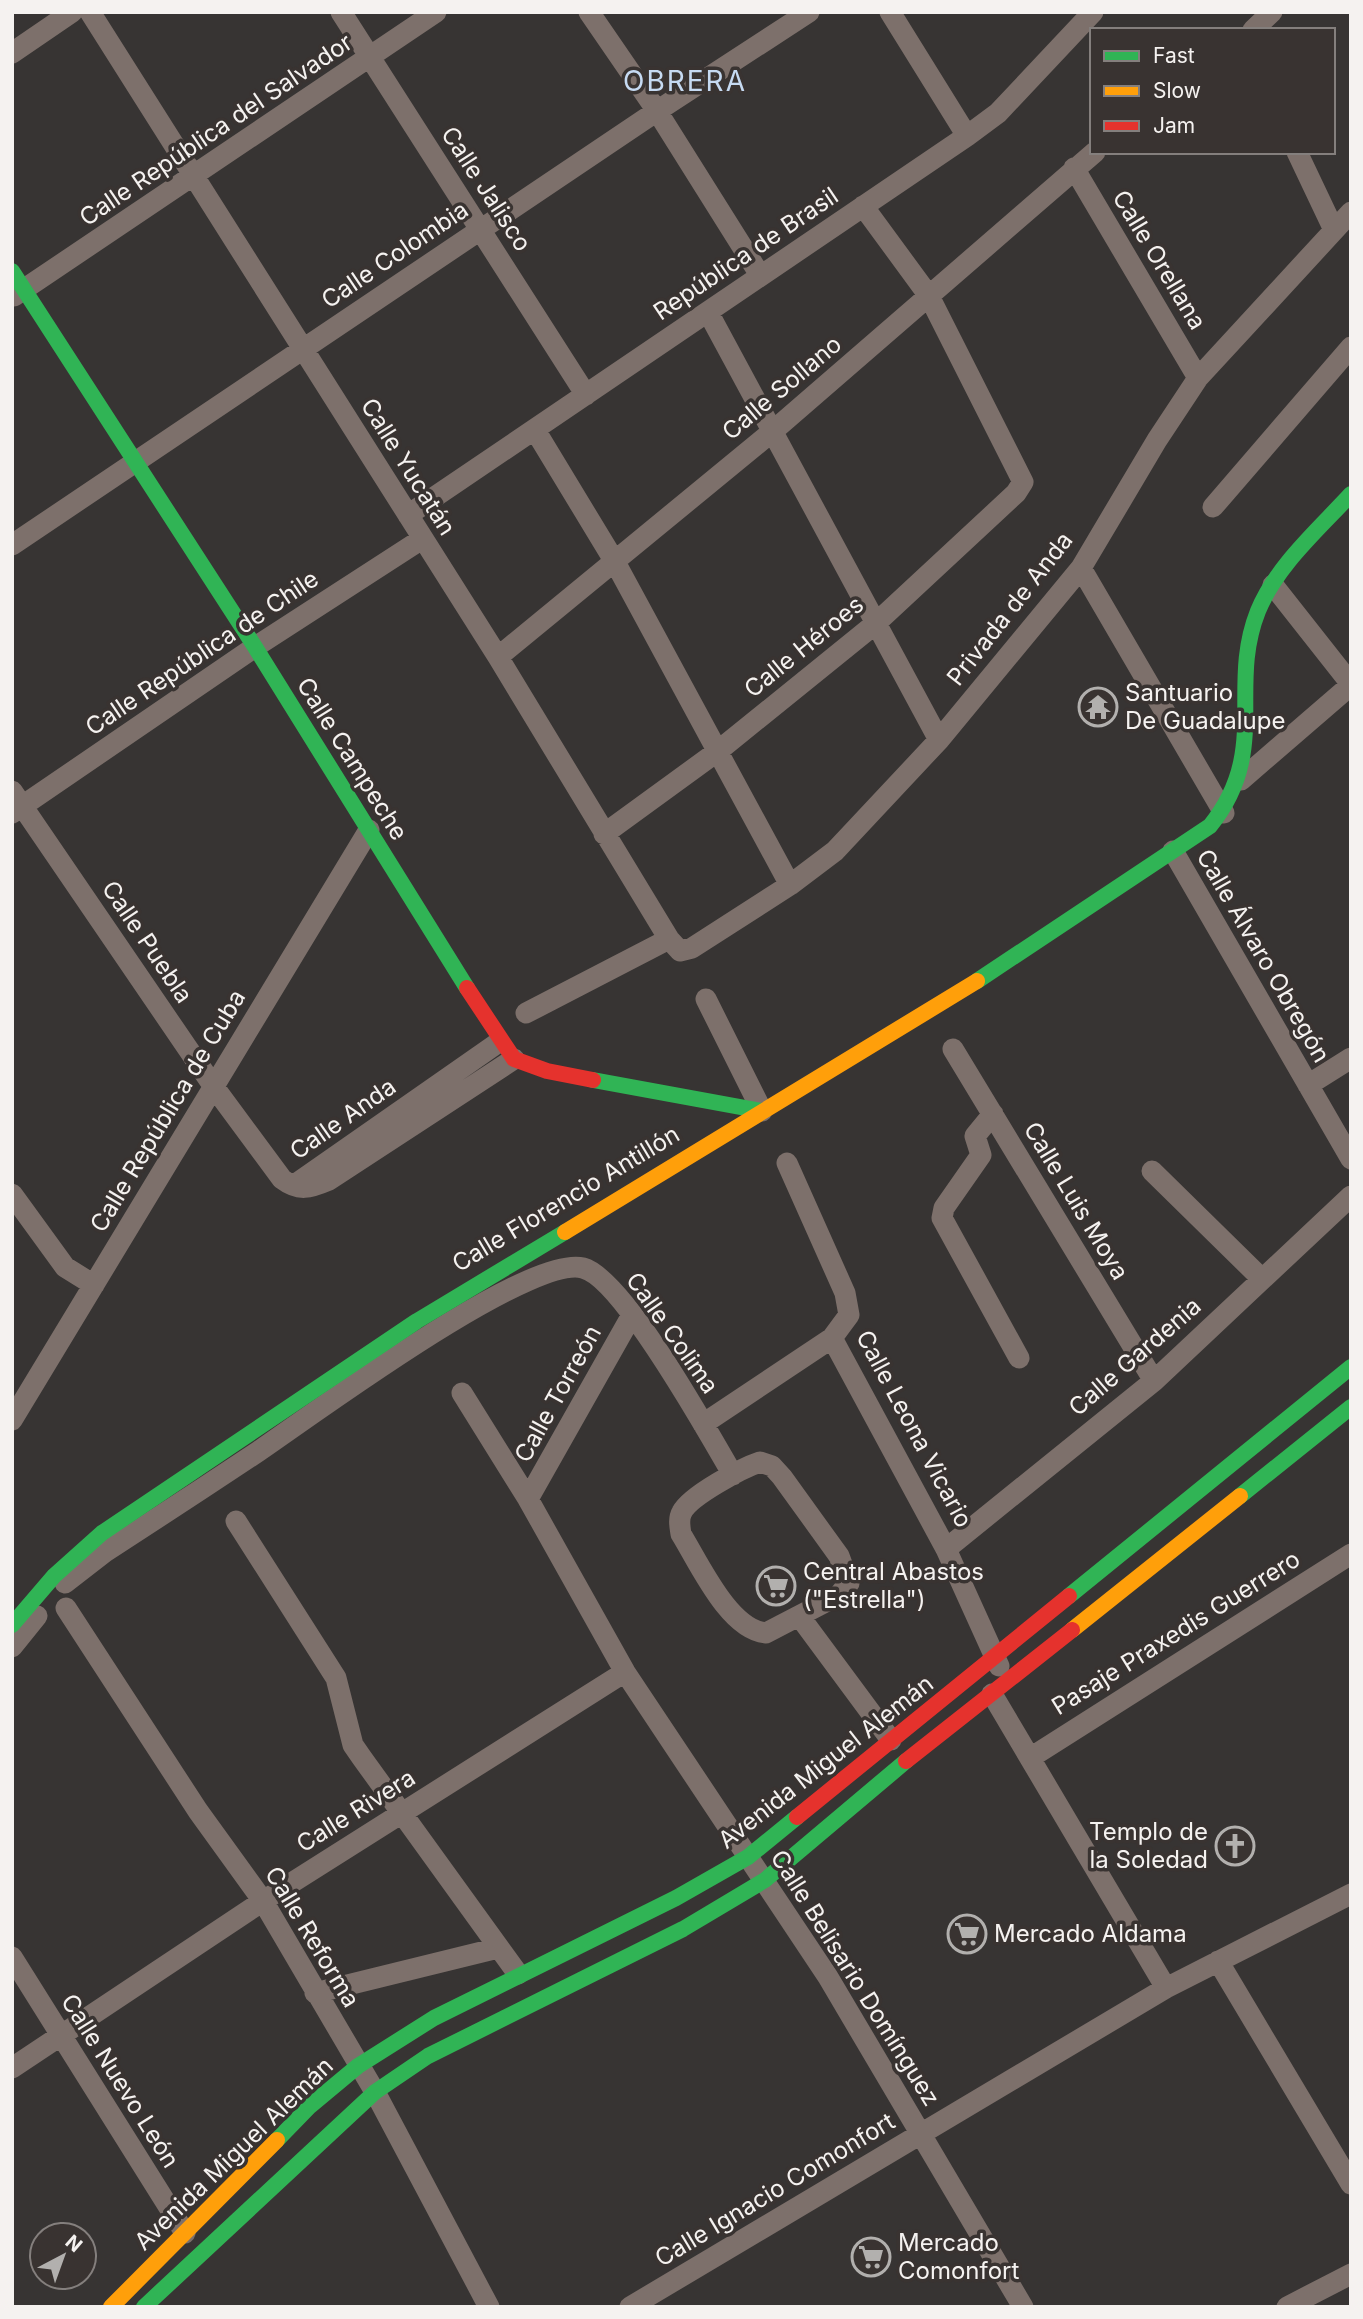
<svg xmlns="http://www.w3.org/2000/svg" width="1363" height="2319" font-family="Inter,sans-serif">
	<rect width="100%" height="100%" fill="#373433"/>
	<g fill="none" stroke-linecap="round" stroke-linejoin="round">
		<path stroke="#7d706b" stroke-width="21" d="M90 12 498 657 669 939 680 951 692 948 790 885 835 851 939 740 1081 568 1157 440 1198 378 1351 212
			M341 12 586 395
			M589 12 657 111 760 275
			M890 12 967 136
			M1253 30 1272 12
			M12 53 72 12
			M1297 152 1334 230
			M1074 168 1198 378
			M14 296 436 12
			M708 312 939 740
			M535 430 615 562 790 885
			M1213 507 1351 347
			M408 515 967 136 998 113 1093 12
			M12 545 657 111 809 12
			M1081 568 1224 813
			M1273 585 1351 684
			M498 657 773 431 1095 152
			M1241 780 1351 685
			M12 791 214 1087 282 1179C299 1192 310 1188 329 1180L514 1059
			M12 813 255 647 422 539
			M604 834 718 751 875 624 1016 493 1023 482 929 296 863 206
			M1173 851 1351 1159
			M706 999 762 1111
			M526 1013 669 939
			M953 1049 1154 1381
			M1308 1085 1351 1058
			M993 1114 975 1136 981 1155 944 1208 942 1218 1019 1358
			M1152 1171 1262 1279
			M297 1183 499 1042
			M12 1194 65 1267 94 1285
			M832 1338 946 1549 999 1666
			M462 1393 528 1499 625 1672 828 1977 1023 2307
			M12 1420 369 830
			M703 1424 832 1338 849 1315 845 1293 787 1163
			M760 1462 772 1466 782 1477 839 1556 849 1583 839 1595 766 1633C729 1630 699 1563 681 1534 680 1527 678 1519 682 1512 690 1496 742 1468 760 1462Z
			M528 1499 632 1315
			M236 1521 336 1678 353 1745 362 1758 518 1974
			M946 1549 1154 1381 1351 1196
			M65 1583 105 1552C156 1519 208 1485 259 1451 312 1415 529 1254 583 1268 623 1278 709 1434 733 1475
			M66 1608 198 1811 263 1901 375 2092 489 2307
			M800 1617 891 1740
			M12 1647 37 1616
			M992 1694 1166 1988
			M1030 1758 1351 1554
			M12 1957 185 2233
			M1218 1961 1351 2184
			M315 1993 498 1948
			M12 2068 263 1901 625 1672
			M630 2307 1166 1988 1351 1894
			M1287 2307 1351 2274"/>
		<path stroke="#30b455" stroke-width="16" d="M12 271 255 647 467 988
			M977 981 1210 826C1271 750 1227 689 1258 611 1277 565 1318 530 1351 494
			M593 1080 762 1111
			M1240 1496 1351 1407
			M1069 1596 1351 1367
			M12 1625 54 1576 102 1533 417 1321 565 1232
			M277 2140 310 2106 358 2066 434 2018 676 1898 748 1857 797 1817
			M144 2307 375 2092 428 2056 683 1929 765 1880 906 1761"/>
		<path stroke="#ff9f0a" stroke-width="16" d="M565 1232 977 981
			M1072 1630 1240 1496
			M111 2307 277 2140"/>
		<path stroke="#e5322d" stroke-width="16" d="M467 988 514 1059 547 1071 593 1080
			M906 1761 1072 1630
			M797 1817 1069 1596"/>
	</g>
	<defs>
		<symbol id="temple-ring" viewBox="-11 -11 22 22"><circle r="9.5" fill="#393331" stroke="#b2b0ae" stroke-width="1.5"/><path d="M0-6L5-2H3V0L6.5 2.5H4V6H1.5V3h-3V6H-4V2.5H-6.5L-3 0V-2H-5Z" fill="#b2b0ae"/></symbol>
		<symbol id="supermarket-ring" viewBox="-11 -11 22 22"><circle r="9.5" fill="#393331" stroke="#b2b0ae" stroke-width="1.5"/><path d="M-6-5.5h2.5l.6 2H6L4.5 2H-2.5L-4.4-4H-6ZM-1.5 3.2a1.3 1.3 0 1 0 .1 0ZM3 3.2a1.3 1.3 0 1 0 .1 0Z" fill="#b2b0ae"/></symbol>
		<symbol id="church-ring" viewBox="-11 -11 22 22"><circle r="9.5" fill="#393331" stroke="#b2b0ae" stroke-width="1.5"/><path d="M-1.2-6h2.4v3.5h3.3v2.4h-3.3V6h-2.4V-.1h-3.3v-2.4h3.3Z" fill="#b2b0ae"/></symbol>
	</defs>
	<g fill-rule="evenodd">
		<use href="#temple-ring" x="1076" y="685" width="44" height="44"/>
		<use href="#supermarket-ring" x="754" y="1564" width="44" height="44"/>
		<use href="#church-ring" x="1213" y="1824" width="44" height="44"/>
		<use href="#supermarket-ring" x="945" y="1912" width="44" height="44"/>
		<use href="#supermarket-ring" x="849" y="2235" width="44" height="44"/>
	</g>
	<g text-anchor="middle" stroke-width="7" stroke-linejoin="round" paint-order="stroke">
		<g font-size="24" fill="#f5f2f0" stroke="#393331">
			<text transform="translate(216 130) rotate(-34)" y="8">Calle República del Salvador</text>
			<text transform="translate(486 189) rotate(57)" y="8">Calle Jalisco</text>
			<text transform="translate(746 254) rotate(-34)" y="8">República de Brasil</text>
			<text transform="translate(395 255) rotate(-34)" y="8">Calle Colombia</text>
			<text transform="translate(1159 260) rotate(59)" y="8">Calle Orellana</text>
			<text transform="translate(782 388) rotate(-40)" y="8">Calle Sollano</text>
			<text transform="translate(408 467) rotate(58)" y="8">Calle Yucatán</text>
			<text transform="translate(1010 609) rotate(-52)" y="8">Privada de Anda</text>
			<text transform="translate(804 647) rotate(-39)" y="8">Calle Héroes</text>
			<text transform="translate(202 653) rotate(-34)" y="8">Calle República de Chile</text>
			<text transform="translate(352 759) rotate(58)" y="8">Calle Campeche</text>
			<text transform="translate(147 942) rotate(56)" y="8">Calle Puebla</text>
			<text transform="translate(1263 956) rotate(60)" y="8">Calle Álvaro Obregón</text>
			<text transform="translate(168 1111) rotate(-59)" y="8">Calle República de Cuba</text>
			<text transform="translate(343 1119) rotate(-35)" y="8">Calle Anda</text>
			<text transform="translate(566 1199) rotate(-31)" y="8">Calle Florencio Antillón</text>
			<text transform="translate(1076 1201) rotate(59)" y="8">Calle Luis Moya</text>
			<text transform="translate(672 1333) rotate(55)" y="8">Calle Colima</text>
			<text transform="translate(1135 1357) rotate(-41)" y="8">Calle Gardenia</text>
			<text transform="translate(558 1394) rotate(-61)" y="8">Calle Torreón</text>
			<text transform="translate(914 1429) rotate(62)" y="8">Calle Leona Vicario</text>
			<text transform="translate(1176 1633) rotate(-32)" y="8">Pasaje Praxedis Guerrero</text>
			<text transform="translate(826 1762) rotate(-38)" y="8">Avenida Miguel Alemán</text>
			<text transform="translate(356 1811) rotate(-32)" y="8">Calle Rivera</text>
			<text transform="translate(312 1937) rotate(59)" y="8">Calle Reforma</text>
			<text transform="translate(855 1978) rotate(58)" y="8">Calle Belisario Domínguez</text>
			<text transform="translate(120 2081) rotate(58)" y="8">Calle Nuevo León</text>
			<text transform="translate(234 2154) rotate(-44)" y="8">Avenida Miguel Alemán</text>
			<text transform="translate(775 2190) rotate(-31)" y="8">Calle Ignacio Comonfort</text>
		</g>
		<g font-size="24" fill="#f5f2f0" stroke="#393331" text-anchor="start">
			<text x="1125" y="701">Santuario<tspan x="1125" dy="28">De Guadalupe</tspan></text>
			<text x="803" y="1580">Central Abastos<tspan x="803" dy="28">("Estrella")</tspan></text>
			<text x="1208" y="1840" text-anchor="end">Templo de<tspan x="1208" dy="28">la Soledad</tspan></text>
			<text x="994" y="1942">Mercado Aldama</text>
			<text x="898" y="2251">Mercado<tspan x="898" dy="28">Comonfort</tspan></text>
		</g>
		<g font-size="28" letter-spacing="2" fill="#c6daf2" stroke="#393331">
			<text x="685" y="91">OBRERA</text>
		</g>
	</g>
	<rect width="1363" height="2319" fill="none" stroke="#f5f2f0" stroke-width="28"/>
	<rect x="1090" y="28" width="245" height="126" fill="#393331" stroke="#847f7d" stroke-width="2"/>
	<rect x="1104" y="51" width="35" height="10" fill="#30b455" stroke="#847f7d" stroke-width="2"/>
	<text x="1153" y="63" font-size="21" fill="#f5f2f0">Fast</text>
	<rect x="1104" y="86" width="35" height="10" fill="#ff9f0a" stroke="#847f7d" stroke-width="2"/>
	<text x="1153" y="98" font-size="21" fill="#f5f2f0">Slow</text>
	<rect x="1104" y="121" width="35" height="10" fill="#e5322d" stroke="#847f7d" stroke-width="2"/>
	<text x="1153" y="133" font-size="21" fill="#f5f2f0">Jam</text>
	<g transform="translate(63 2256) rotate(41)"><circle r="33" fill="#393331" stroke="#847f7d" stroke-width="2"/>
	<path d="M0-5L12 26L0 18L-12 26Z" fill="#b2b0ae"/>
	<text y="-10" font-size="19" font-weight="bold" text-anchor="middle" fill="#f5f2f0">N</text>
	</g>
</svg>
